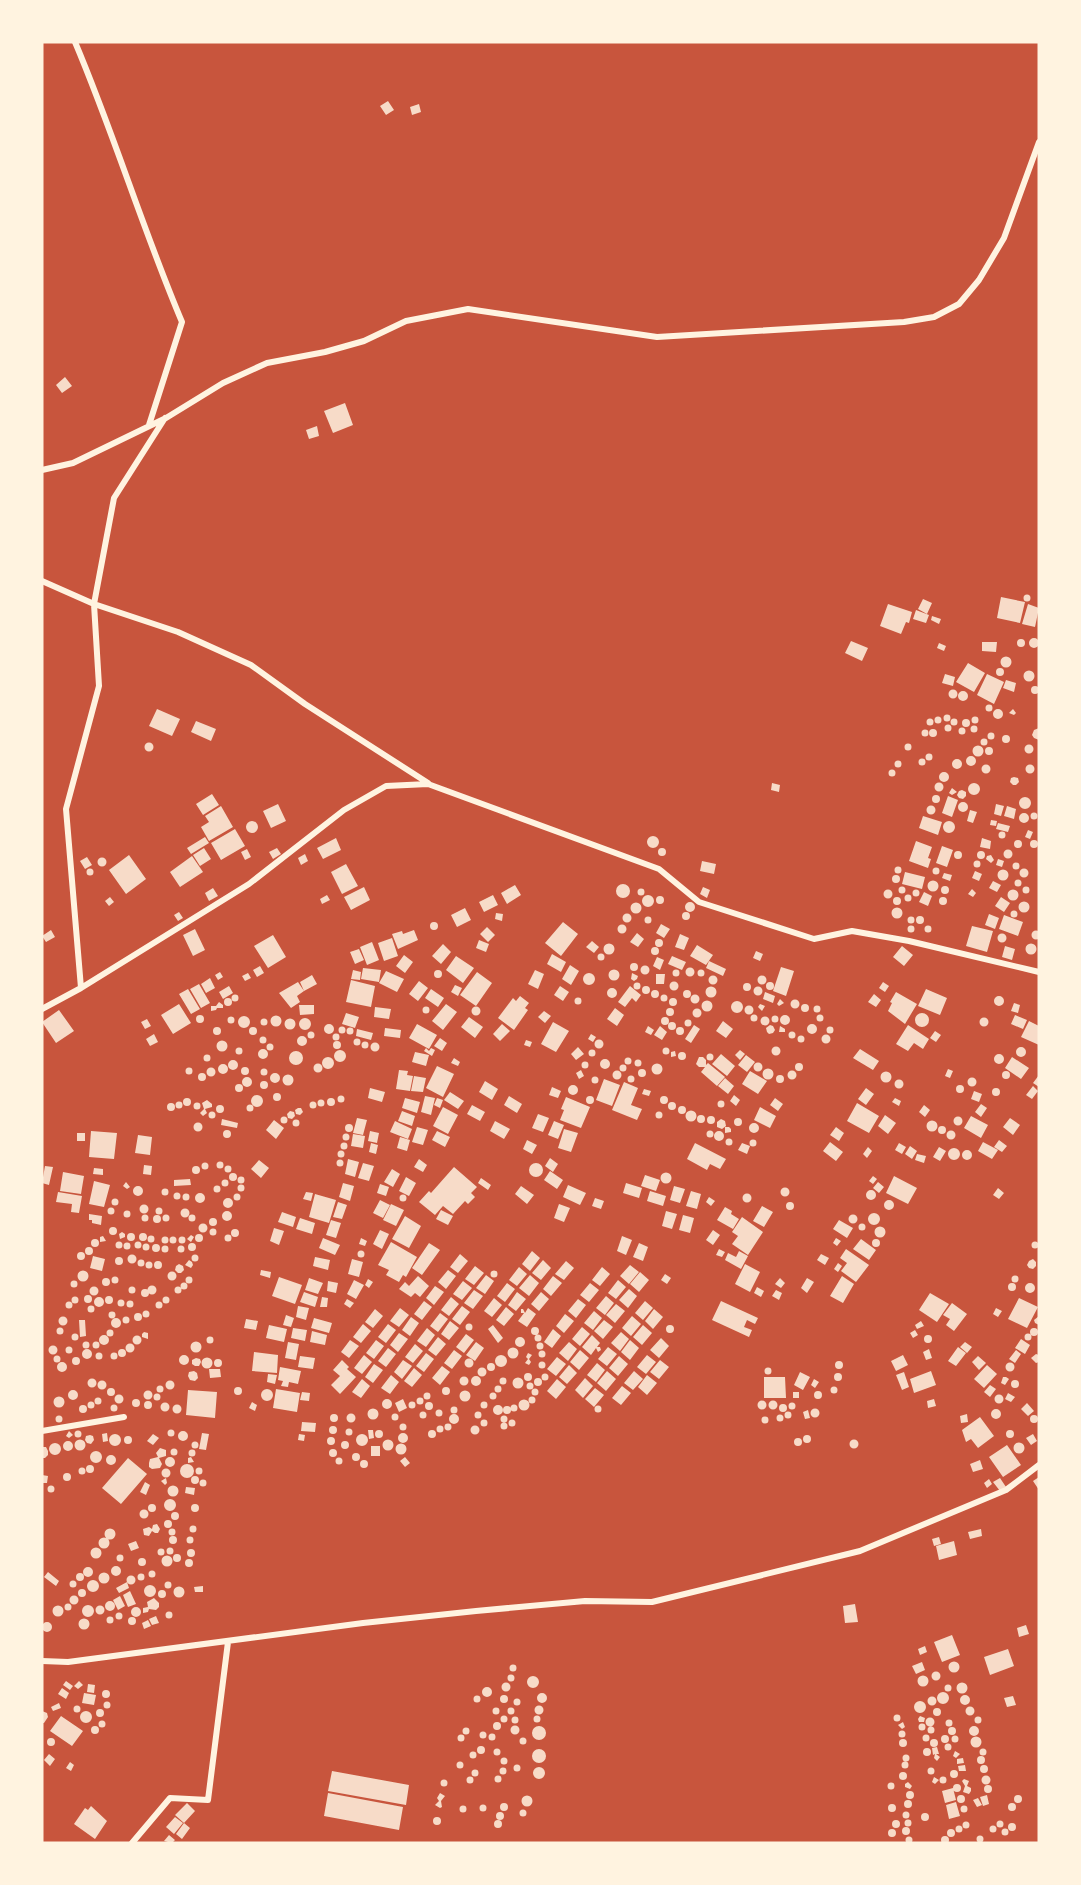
<svg xmlns="http://www.w3.org/2000/svg" width="1081" height="1885" font-family="'Source Serif 4',serif">
	<rect width="100%" height="100%" fill="#c8553d"/>
	<path fill="#f7dbc8" d="M388 101 394 110 386 115 380 106Z
		M419 104 421 112 412 115 410 107Z
		M65 377 72 386 62 393 56 385Z
		M345 403 353 425 333 433 324 411Z
		M317 426 319 436 309 439 306 430Z
		M1023.5 598a3.5 3.5 0 1 1 7 0a3.5 3.5 0 1 1-7 0Z
		M1001 597 1025 602 1020 623 997 618Z
		M923 599 932 603 927 614 918 609Z
		M888 604 912 612 909 623 906 622 901 634 880 626Z
		M1028 604 1039 608 1035 627 1022 624Z
		M916 610 929 615 926 623 913 619Z
		M932 616 941 619 939 624 931 620Z
		M1029 643a5 5 0 1 1 10 0a5 5 0 1 1-10 0Z
		M1017 643a4 4 0 1 1 8 0a4 4 0 1 1-8 0Z
		M851 641 868 648 862 661 845 653Z
		M982 642H997L996 652 982 651Z
		M939 643 946 646 944 651 937 648Z
		M1000.5 662a5.5 5.5 0 1 1 11 0a5.5 5.5 0 1 1-11 0Z
		M968 663 985 673 974 692 956 682Z
		M996 672a4 4 0 1 1 8 0a4 4 0 1 1-8 0Z
		M1023.5 676a5.5 5.5 0 1 1 11 0a5.5 5.5 0 1 1-11 0Z
		M945 674 955 677 953 686 942 683Z
		M987 674 1004 682 994 704 977 695Z
		M1006 680 1016 683 1014 692 1003 688Z
		M1031 690a4 4 0 1 1 8 0a4 4 0 1 1-8 0Z
		M948.5 694a4.5 4.5 0 1 1 9 0a4.5 4.5 0 1 1-9 0Z
		M958 696a5 5 0 1 1 10 0a5 5 0 1 1-10 0Z
		M985.5 708a3.5 3.5 0 1 1 7 0a3.5 3.5 0 1 1-7 0Z
		M993 714a5 5 0 1 1 10 0a5 5 0 1 1-10 0Z
		M157 709 180 719 172 736 149 726Z
		M1013 709 1016 713 1014 715 1009 713Z
		M943.5 718a3.5 3.5 0 1 1 7 0a3.5 3.5 0 1 1-7 0Z
		M934.5 720a3.5 3.5 0 1 1 7 0a3.5 3.5 0 1 1-7 0Z
		M971.5 720a3.5 3.5 0 1 1 7 0a3.5 3.5 0 1 1-7 0Z
		M950.5 722a3.5 3.5 0 1 1 7 0a3.5 3.5 0 1 1-7 0Z
		M926.5 722a3.5 3.5 0 1 1 7 0a3.5 3.5 0 1 1-7 0Z
		M962 723a4 4 0 1 1 8 0a4 4 0 1 1-8 0Z
		M196 721 216 729 211 741 191 732Z
		M944.5 728a3.5 3.5 0 1 1 7 0a3.5 3.5 0 1 1-7 0Z
		M970.5 729a3.5 3.5 0 1 1 7 0a3.5 3.5 0 1 1-7 0Z
		M958.5 731a3.5 3.5 0 1 1 7 0a3.5 3.5 0 1 1-7 0Z
		M1039 728V740L1034 738 1032 735 1034 730Z
		M929 733a4 4 0 1 1 8 0a4 4 0 1 1-8 0Z
		M921.5 733a3.5 3.5 0 1 1 7 0a3.5 3.5 0 1 1-7 0Z
		M987.5 736a3.5 3.5 0 1 1 7 0a3.5 3.5 0 1 1-7 0Z
		M1002 739a4 4 0 1 1 8 0a4 4 0 1 1-8 0Z
		M980.5 742a3.5 3.5 0 1 1 7 0a3.5 3.5 0 1 1-7 0Z
		M144.5 747a4.5 4.5 0 1 1 9 0a4.5 4.5 0 1 1-9 0Z
		M904.5 747a3.5 3.5 0 1 1 7 0a3.5 3.5 0 1 1-7 0Z
		M1024.5 749a4.5 4.5 0 1 1 9 0a4.5 4.5 0 1 1-9 0Z
		M972.5 751a5.5 5.5 0 1 1 11 0a5.5 5.5 0 1 1-11 0Z
		M985 751a4 4 0 1 1 8 0a4 4 0 1 1-8 0Z
		M925.5 757a3.5 3.5 0 1 1 7 0a3.5 3.5 0 1 1-7 0Z
		M966 761a5 5 0 1 1 10 0a5 5 0 1 1-10 0Z
		M918.5 762a3.5 3.5 0 1 1 7 0a3.5 3.5 0 1 1-7 0Z
		M952 764a5 5 0 1 1 10 0a5 5 0 1 1-10 0Z
		M894.5 764a3.5 3.5 0 1 1 7 0a3.5 3.5 0 1 1-7 0Z
		M1025.5 769a4.5 4.5 0 1 1 9 0a4.5 4.5 0 1 1-9 0Z
		M981.5 769a4.5 4.5 0 1 1 9 0a4.5 4.5 0 1 1-9 0Z
		M888.5 773a3.5 3.5 0 1 1 7 0a3.5 3.5 0 1 1-7 0Z
		M939 777a5 5 0 1 1 10 0a5 5 0 1 1-10 0Z
		M1014 777 1018 778 1019 782 1016 785H1013L1010 782 1011 778Z
		M934.5 787a4.5 4.5 0 1 1 9 0a4.5 4.5 0 1 1-9 0Z
		M968 789a6 6 0 1 1 12 0a6 6 0 1 1-12 0Z
		M772 783 780 785 779 792 771 790Z
		M952 788 957 792 952 795 949 793Z
		M962 790 966 792V796L963 799 959 798 957 795 959 791Z
		M212 794 219 805 203 815 196 804Z
		M932 799a4 4 0 1 1 8 0a4 4 0 1 1-8 0Z
		M948 796 958 800 952 817 942 813Z
		M1019 803a6 6 0 1 1 12 0a6 6 0 1 1-12 0Z
		M958 807a5 5 0 1 1 10 0a5 5 0 1 1-10 0Z
		M278 804 286 821 271 828 263 811Z
		M996 804 1004 806 1001 816 994 814Z
		M926.5 810a4.5 4.5 0 1 1 9 0a4.5 4.5 0 1 1-9 0Z
		M221 806 233 827 209 841 201 827 209 822 205 816Z
		M1007 806 1016 809 1014 819 1004 816Z
		M970 810 977 812 973 823 967 821Z
		M1030.5 816a3.5 3.5 0 1 1 7 0a3.5 3.5 0 1 1-7 0Z
		M1019 818a5 5 0 1 1 10 0a5 5 0 1 1-10 0Z
		M923 816 942 822 938 835 919 828Z
		M991 820 997 821 996 826 990 825Z
		M246 827a6 6 0 1 1 12 0a6 6 0 1 1-12 0Z
		M943 827a6 6 0 1 1 12 0a6 6 0 1 1-12 0Z
		M998 823 1010 826 1008 832 996 829Z
		M235 829 245 846 221 860 211 843Z
		M1028 830 1033 832 1030 839 1025 837Z
		M998.5 835a3.5 3.5 0 1 1 7 0a3.5 3.5 0 1 1-7 0Z
		M647 842a6 6 0 1 1 12 0a6 6 0 1 1-12 0Z
		M205 837 209 843 191 854 187 848Z
		M336 838 341 850 323 859 317 848Z
		M982 838 991 841 990 849 980 847Z
		M1014 844a4 4 0 1 1 8 0a4 4 0 1 1-8 0Z
		M1030 844a4 4 0 1 1 8 0a4 4 0 1 1-8 0Z
		M916 841 932 847 928 858 931 859 928 868 909 861Z
		M942 846 953 850 947 867 936 863Z
		M204 848 211 859 200 866 193 855Z
		M277 848 281 854 273 859 269 852Z
		M658 852a4 4 0 1 1 8 0a4 4 0 1 1-8 0Z
		M247 849 251 857 245 860 241 852Z
		M1003.5 854a4.5 4.5 0 1 1 9 0a4.5 4.5 0 1 1-9 0Z
		M977 855a4 4 0 1 1 8 0a4 4 0 1 1-8 0Z
		M954 855a4 4 0 1 1 8 0a4 4 0 1 1-8 0Z
		M305 854 308 861 301 865 298 858Z
		M129 855 146 879 126 894 109 870Z
		M991 855 994 860 991 863 986 859 987 856Z
		M192 856 203 872 180 887 170 872Z
		M87 857 92 865 85 869 80 861Z
		M97.5 862a4.5 4.5 0 1 1 9 0a4.5 4.5 0 1 1-9 0Z
		M998 859 1004 861 1002 867 996 865Z
		M973.5 864a3.5 3.5 0 1 1 7 0a3.5 3.5 0 1 1-7 0Z
		M702 861 716 864 714 874 700 871Z
		M1012.5 866a3.5 3.5 0 1 1 7 0a3.5 3.5 0 1 1-7 0Z
		M346 864 358 886 342 894 331 872Z
		M894.5 870a3.5 3.5 0 1 1 7 0a3.5 3.5 0 1 1-7 0Z
		M932.5 871a3.5 3.5 0 1 1 7 0a3.5 3.5 0 1 1-7 0Z
		M1019.5 873a4.5 4.5 0 1 1 9 0a4.5 4.5 0 1 1-9 0Z
		M86.5 872a3.5 3.5 0 1 1 7 0a3.5 3.5 0 1 1-7 0Z
		M997.5 875a5.5 5.5 0 1 1 11 0a5.5 5.5 0 1 1-11 0Z
		M975 871 982 874 979 881 972 878Z
		M905 872 925 877 922 889 902 884Z
		M944 873 952 875 950 881 942 878Z
		M892 879a4 4 0 1 1 8 0a4 4 0 1 1-8 0Z
		M1014.5 883a3.5 3.5 0 1 1 7 0a3.5 3.5 0 1 1-7 0Z
		M927.5 886a5.5 5.5 0 1 1 11 0a5.5 5.5 0 1 1-11 0Z
		M993 881 1001 885 997 892 989 888Z
		M616 891a7 7 0 1 1 14 0a7 7 0 1 1-14 0Z
		M515 885 521 895 507 904 501 893Z
		M941 890a4 4 0 1 1 8 0a4 4 0 1 1-8 0Z
		M1022.5 890a3.5 3.5 0 1 1 7 0a3.5 3.5 0 1 1-7 0Z
		M898.5 890a3.5 3.5 0 1 1 7 0a3.5 3.5 0 1 1-7 0Z
		M364 887 370 900 351 910 344 897Z
		M703 887 710 890 707 898 700 894Z
		M213 888 218 896 209 901 205 893Z
		M637.5 892a3.5 3.5 0 1 1 7 0a3.5 3.5 0 1 1-7 0Z
		M972 889 976 893 973 897 968 894Z
		M912.5 893a3.5 3.5 0 1 1 7 0a3.5 3.5 0 1 1-7 0Z
		M883.5 894a4.5 4.5 0 1 1 9 0a4.5 4.5 0 1 1-9 0Z
		M1007.5 895a5.5 5.5 0 1 1 11 0a5.5 5.5 0 1 1-11 0Z
		M924 892 932 896 928 906 919 902Z
		M904.5 898a3.5 3.5 0 1 1 7 0a3.5 3.5 0 1 1-7 0Z
		M327 895 330 900 322 904 320 899Z
		M493 895 498 905 484 912 479 902Z
		M642 901a6 6 0 1 1 12 0a6 6 0 1 1-12 0Z
		M656 900a4 4 0 1 1 8 0a4 4 0 1 1-8 0Z
		M110 897 114 902 109 906 105 901Z
		M1001 897 1010 903 1004 912 995 906Z
		M939 901a4 4 0 1 1 8 0a4 4 0 1 1-8 0Z
		M893 901a4 4 0 1 1 8 0a4 4 0 1 1-8 0Z
		M1018.5 907a5.5 5.5 0 1 1 11 0a5.5 5.5 0 1 1-11 0Z
		M685 907a5 5 0 1 1 10 0a5 5 0 1 1-10 0Z
		M630.5 908a5.5 5.5 0 1 1 11 0a5.5 5.5 0 1 1-11 0Z
		M891.5 913a5.5 5.5 0 1 1 11 0a5.5 5.5 0 1 1-11 0Z
		M465 908 471 920 457 927 451 915Z
		M1010.5 914a3.5 3.5 0 1 1 7 0a3.5 3.5 0 1 1-7 0Z
		M682 916a4 4 0 1 1 8 0a4 4 0 1 1-8 0Z
		M179 912 183 918 178 921 174 915Z
		M496 913 503 914 502 921 495 919Z
		M622.5 918a4.5 4.5 0 1 1 9 0a4.5 4.5 0 1 1-9 0Z
		M989 914 999 918 995 929 985 925Z
		M1004 915 1023 922 1018 936 999 929Z
		M916 920a4 4 0 1 1 8 0a4 4 0 1 1-8 0Z
		M644.5 920a3.5 3.5 0 1 1 7 0a3.5 3.5 0 1 1-7 0Z
		M907.5 920a3.5 3.5 0 1 1 7 0a3.5 3.5 0 1 1-7 0Z
		M563 922 578 934 561 956 545 943Z
		M430 926a4 4 0 1 1 8 0a4 4 0 1 1-8 0Z
		M661 924 670 929 664 938 656 933Z
		M617.5 929a4.5 4.5 0 1 1 9 0a4.5 4.5 0 1 1-9 0Z
		M907.5 929a3.5 3.5 0 1 1 7 0a3.5 3.5 0 1 1-7 0Z
		M924.5 929a3.5 3.5 0 1 1 7 0a3.5 3.5 0 1 1-7 0Z
		M972 926 993 931 987 952 966 946Z
		M487 927 495 935 488 942 480 934Z
		M195 929 205 950 193 956 183 935Z
		M51 930 55 937 46 942 42 936Z
		M414 930 418 940 398 949 392 934 402 931 403 934Z
		M1031.5 935a4.5 4.5 0 1 1 9 0a4.5 4.5 0 1 1-9 0Z
		M637 933 644 939 638 947 630 942Z
		M997.5 938a4.5 4.5 0 1 1 9 0a4.5 4.5 0 1 1-9 0Z
		M680 934 689 938 684 950 675 947Z
		M273 935 286 957 268 968 254 946Z
		M392 938 398 956 384 961 378 943Z
		M655 943a4 4 0 1 1 8 0a4 4 0 1 1-8 0Z
		M479 940 489 944 486 952 476 948Z
		M592 941 599 947 594 953 586 947Z
		M372 942 379 960 367 965 360 947Z
		M603.5 949a5.5 5.5 0 1 1 11 0a5.5 5.5 0 1 1-11 0Z
		M1025.5 949a5.5 5.5 0 1 1 11 0a5.5 5.5 0 1 1-11 0Z
		M443 944 451 952 441 964 432 956Z
		M697 945 713 955 706 965 690 956Z
		M902 946 913 955 904 966 893 957Z
		M1005 946 1015 949 1012 960 1002 957Z
		M651 951a4 4 0 1 1 8 0a4 4 0 1 1-8 0Z
		M359 949 364 960 355 964 350 952Z
		M756 951 763 954 760 961 753 958Z
		M597.5 957a3.5 3.5 0 1 1 7 0a3.5 3.5 0 1 1-7 0Z
		M552 954 566 962 561 972 547 964Z
		M404 955 413 962 405 973 396 966Z
		M456 956 474 968 463 983 446 970Z
		M672 956 686 962 682 970 668 964Z
		M657 957 664 960 660 970 653 966Z
		M709 961 726 969 723 976 706 968Z
		M630 967a4 4 0 1 1 8 0a4 4 0 1 1-8 0Z
		M570 965 579 971 571 985 562 979Z
		M640.5 970a4.5 4.5 0 1 1 9 0a4.5 4.5 0 1 1-9 0Z
		M260 966 264 973 257 977 253 970Z
		M781 967 794 971 786 996 773 991Z
		M685.5 972a4.5 4.5 0 1 1 9 0a4.5 4.5 0 1 1-9 0Z
		M363 968 381 970 379 982 361 979Z
		M672.5 973a3.5 3.5 0 1 1 7 0a3.5 3.5 0 1 1-7 0Z
		M608.5 975a5.5 5.5 0 1 1 11 0a5.5 5.5 0 1 1-11 0Z
		M697.5 973a3.5 3.5 0 1 1 7 0a3.5 3.5 0 1 1-7 0Z
		M353 970 361 972 360 980 351 979Z
		M535 970 544 974 538 989 528 984Z
		M434 974a4 4 0 1 1 8 0a4 4 0 1 1-8 0Z
		M386 971 404 979 397 992 379 983Z
		M220 972 223 977 218 980 215 975Z
		M477 972 492 983 476 1006 460 995Z
		M583 979a6 6 0 1 1 12 0a6 6 0 1 1-12 0Z
		M248 973 251 978 245 981 242 976Z
		M632 973 638 976 637 979 634 981 631 979Z
		M656 974H665L664 984H656Z
		M312 975 317 984 304 991 300 982Z
		M757.5 980a4.5 4.5 0 1 1 9 0a4.5 4.5 0 1 1-9 0Z
		M708.5 980a4.5 4.5 0 1 1 9 0a4.5 4.5 0 1 1-9 0Z
		M210 978 215 988 206 993 201 984Z
		M351 980 375 986 371 1007 346 1002Z
		M419 981 428 988 418 1001 409 994Z
		M669.5 986a4.5 4.5 0 1 1 9 0a4.5 4.5 0 1 1-9 0Z
		M298 982 304 991 297 996 300 1002 291 1008 279 993Z
		M883 982 889 986 885 992 879 988Z
		M766 986a4 4 0 1 1 8 0a4 4 0 1 1-8 0Z
		M633.5 986a3.5 3.5 0 1 1 7 0a3.5 3.5 0 1 1-7 0Z
		M743 987a4 4 0 1 1 8 0a4 4 0 1 1-8 0Z
		M199 984 210 1003 201 1008 190 989Z
		M455 985 462 988 458 996 451 992Z
		M642 990a4 4 0 1 1 8 0a4 4 0 1 1-8 0Z
		M229 986 233 993 223 999 219 992Z
		M560 986 569 992 563 1001 554 995Z
		M630 986 641 995 636 1002 632 998 625 1007 618 1002Z
		M753.5 991a4.5 4.5 0 1 1 9 0a4.5 4.5 0 1 1-9 0Z
		M705.5 992a5.5 5.5 0 1 1 11 0a5.5 5.5 0 1 1-11 0Z
		M607 993a5 5 0 1 1 10 0a5 5 0 1 1-10 0Z
		M188 989 200 1009 191 1014 179 994Z
		M431 989 444 998 438 1007 425 998Z
		M926 989 947 998 940 1015 918 1006Z
		M651 994a4 4 0 1 1 8 0a4 4 0 1 1-8 0Z
		M683 994a4 4 0 1 1 8 0a4 4 0 1 1-8 0Z
		M765 992 775 996 773 1003 763 999Z
		M896 992 917 1004 905 1024 888 1011 892 1003 890 1002Z
		M874 994 881 1000 876 1007 868 1002Z
		M660.5 998a3.5 3.5 0 1 1 7 0a3.5 3.5 0 1 1-7 0Z
		M690.5 999a4.5 4.5 0 1 1 9 0a4.5 4.5 0 1 1-9 0Z
		M231.5 998a3.5 3.5 0 1 1 7 0a3.5 3.5 0 1 1-7 0Z
		M520 996 529 1003 525 1008 528 1010 514 1030 498 1018 513 998 516 1001Z
		M994 1001a5 5 0 1 1 10 0a5 5 0 1 1-10 0Z
		M574.5 1001a3.5 3.5 0 1 1 7 0a3.5 3.5 0 1 1-7 0Z
		M669 1002a4 4 0 1 1 8 0a4 4 0 1 1-8 0Z
		M224 1002a4 4 0 1 1 8 0a4 4 0 1 1-8 0Z
		M780 999 784 1003 779 1006 777 1004Z
		M790.5 1004a4.5 4.5 0 1 1 9 0a4.5 4.5 0 1 1-9 0Z
		M701.5 1006a5.5 5.5 0 1 1 11 0a5.5 5.5 0 1 1-11 0Z
		M731 1007a6 6 0 1 1 12 0a6 6 0 1 1-12 0Z
		M219 1002 223 1005V1008H217L216 1010 211 1011V1006H216Z
		M1014 1003 1020 1005 1018 1013 1011 1011Z
		M179 1004 191 1023 173 1034 161 1015Z
		M446 1004 457 1012 443 1030 432 1021Z
		M760 1004 765 1006 762 1011 758 1007Z
		M801 1008a4 4 0 1 1 8 0a4 4 0 1 1-8 0Z
		M299 1005H314V1014L300 1015Z
		M813.5 1009a3.5 3.5 0 1 1 7 0a3.5 3.5 0 1 1-7 0Z
		M744.5 1010a4.5 4.5 0 1 1 9 0a4.5 4.5 0 1 1-9 0Z
		M422.5 1010a3.5 3.5 0 1 1 7 0a3.5 3.5 0 1 1-7 0Z
		M471.5 1011a4.5 4.5 0 1 1 9 0a4.5 4.5 0 1 1-9 0Z
		M375 1007 391 1009 389 1019 374 1017Z
		M666 1012a4 4 0 1 1 8 0a4 4 0 1 1-8 0Z
		M615 1008 624 1015 617 1026 607 1019Z
		M692.5 1013a4.5 4.5 0 1 1 9 0a4.5 4.5 0 1 1-9 0Z
		M59 1010 74 1031 56 1043 42 1022Z
		M544 1011 551 1016 545 1023 538 1017Z
		M915 1020a7 7 0 1 1 14 0a7 7 0 1 1-14 0Z
		M346 1013 359 1017 355 1028 342 1024Z
		M750.5 1018a3.5 3.5 0 1 1 7 0a3.5 3.5 0 1 1-7 0Z
		M816.5 1018a3.5 3.5 0 1 1 7 0a3.5 3.5 0 1 1-7 0Z
		M1015 1015 1027 1020 1023 1029 1011 1024Z
		M780 1020a5 5 0 1 1 10 0a5 5 0 1 1-10 0Z
		M196 1019a4 4 0 1 1 8 0a4 4 0 1 1-8 0Z
		M270.5 1021a5.5 5.5 0 1 1 11 0a5.5 5.5 0 1 1-11 0Z
		M771.5 1019a3.5 3.5 0 1 1 7 0a3.5 3.5 0 1 1-7 0Z
		M238 1022a6 6 0 1 1 12 0a6 6 0 1 1-12 0Z
		M227.5 1020a3.5 3.5 0 1 1 7 0a3.5 3.5 0 1 1-7 0Z
		M760.5 1021a4.5 4.5 0 1 1 9 0a4.5 4.5 0 1 1-9 0Z
		M469 1017 483 1027 475 1038 461 1027Z
		M661 1021a4 4 0 1 1 8 0a4 4 0 1 1-8 0Z
		M979.5 1022a4.5 4.5 0 1 1 9 0a4.5 4.5 0 1 1-9 0Z
		M299 1024a6 6 0 1 1 12 0a6 6 0 1 1-12 0Z
		M260.5 1022a3.5 3.5 0 1 1 7 0a3.5 3.5 0 1 1-7 0Z
		M284.5 1024a5.5 5.5 0 1 1 11 0a5.5 5.5 0 1 1-11 0Z
		M147 1019 151 1026 145 1029 141 1022Z
		M684.5 1023a3.5 3.5 0 1 1 7 0a3.5 3.5 0 1 1-7 0Z
		M723 1021 733 1029 726 1038 716 1031Z
		M1029 1021 1039 1026V1045L1021 1037Z
		M553 1022 569 1031 556 1052 541 1044Z
		M668 1026a4 4 0 1 1 8 0a4 4 0 1 1-8 0Z
		M807 1029a5 5 0 1 1 10 0a5 5 0 1 1-10 0Z
		M324 1029a5 5 0 1 1 10 0a5 5 0 1 1-10 0Z
		M417 1024 437 1035 429 1049 409 1038Z
		M502 1024 510 1031 500 1041 493 1034Z
		M694 1025 700 1029 691 1043 685 1039Z
		M770 1025 773 1026 775 1030 773 1033 769 1034 767 1032 766 1028Z
		M908 1025 929 1039 923 1049 914 1043 908 1051 896 1044Z
		M648 1026 654 1030 651 1035 645 1032Z
		M660 1026 667 1032 662 1040 654 1035Z
		M780 1026 785 1029V1032H779Z
		M826.5 1030a3.5 3.5 0 1 1 7 0a3.5 3.5 0 1 1-7 0Z
		M338.5 1030a3.5 3.5 0 1 1 7 0a3.5 3.5 0 1 1-7 0Z
		M249 1031a4 4 0 1 1 8 0a4 4 0 1 1-8 0Z
		M213 1031a4 4 0 1 1 8 0a4 4 0 1 1-8 0Z
		M676 1031a4 4 0 1 1 8 0a4 4 0 1 1-8 0Z
		M346.5 1031a3.5 3.5 0 1 1 7 0a3.5 3.5 0 1 1-7 0Z
		M385 1028 401 1030 400 1038 384 1036Z
		M357 1029 373 1033 371 1040 356 1036Z
		M935 1031 941 1035 936 1042 930 1038Z
		M307.5 1035a3.5 3.5 0 1 1 7 0a3.5 3.5 0 1 1-7 0Z
		M788.5 1035a3.5 3.5 0 1 1 7 0a3.5 3.5 0 1 1-7 0Z
		M332.5 1037a3.5 3.5 0 1 1 7 0a3.5 3.5 0 1 1-7 0Z
		M154 1034 158 1042 150 1046 146 1039Z
		M591 1034 596 1037 593 1042 588 1039Z
		M821.5 1039a4.5 4.5 0 1 1 9 0a4.5 4.5 0 1 1-9 0Z
		M797.5 1039a3.5 3.5 0 1 1 7 0a3.5 3.5 0 1 1-7 0Z
		M297 1041a5 5 0 1 1 10 0a5 5 0 1 1-10 0Z
		M259.5 1040a3.5 3.5 0 1 1 7 0a3.5 3.5 0 1 1-7 0Z
		M440 1038 447 1043 442 1051 434 1046Z
		M353.5 1042a3.5 3.5 0 1 1 7 0a3.5 3.5 0 1 1-7 0Z
		M594.5 1044a4.5 4.5 0 1 1 9 0a4.5 4.5 0 1 1-9 0Z
		M526 1040 532 1042 530 1047 524 1045Z
		M216.5 1046a5.5 5.5 0 1 1 11 0a5.5 5.5 0 1 1-11 0Z
		M333 1045a4 4 0 1 1 8 0a4 4 0 1 1-8 0Z
		M361.5 1045a3.5 3.5 0 1 1 7 0a3.5 3.5 0 1 1-7 0Z
		M370.5 1047a4.5 4.5 0 1 1 9 0a4.5 4.5 0 1 1-9 0Z
		M266.5 1047a3.5 3.5 0 1 1 7 0a3.5 3.5 0 1 1-7 0Z
		M771.5 1051a4.5 4.5 0 1 1 9 0a4.5 4.5 0 1 1-9 0Z
		M578 1047 584 1054 576 1060 571 1054Z
		M1016 1052a5 5 0 1 1 10 0a5 5 0 1 1-10 0Z
		M235.5 1051a3.5 3.5 0 1 1 7 0a3.5 3.5 0 1 1-7 0Z
		M662.5 1051a3.5 3.5 0 1 1 7 0a3.5 3.5 0 1 1-7 0Z
		M426 1048 429 1051 431 1048 435 1050 432 1056 424 1051Z
		M860 1049 879 1061 873 1070 853 1058Z
		M258 1054a5 5 0 1 1 10 0a5 5 0 1 1-10 0Z
		M588.5 1053a3.5 3.5 0 1 1 7 0a3.5 3.5 0 1 1-7 0Z
		M334 1056a6 6 0 1 1 12 0a6 6 0 1 1-12 0Z
		M740 1050 745 1054 740 1060 735 1055Z
		M289 1058a7 7 0 1 1 14 0a7 7 0 1 1-14 0Z
		M675 1051 676 1056 671 1057V1052Z
		M415 1052 429 1055 426 1066 412 1062Z
		M678 1056a4 4 0 1 1 8 0a4 4 0 1 1-8 0Z
		M706.5 1057a3.5 3.5 0 1 1 7 0a3.5 3.5 0 1 1-7 0Z
		M994 1059a5 5 0 1 1 10 0a5 5 0 1 1-10 0Z
		M721 1054 735 1066 727 1076 712 1064Z
		M203.5 1058a3.5 3.5 0 1 1 7 0a3.5 3.5 0 1 1-7 0Z
		M746 1055 755 1062 747 1072 738 1065Z
		M699 1057H703L706 1060V1065L708 1063 725 1077 717 1086 701 1072 705 1067H699L696 1064Z
		M1012 1057 1029 1068 1021 1079 1005 1068Z
		M322 1063a6 6 0 1 1 12 0a6 6 0 1 1-12 0Z
		M624.5 1061a3.5 3.5 0 1 1 7 0a3.5 3.5 0 1 1-7 0Z
		M454 1058 460 1062 458 1066 451 1063Z
		M600 1064a5 5 0 1 1 10 0a5 5 0 1 1-10 0Z
		M634.5 1063a3.5 3.5 0 1 1 7 0a3.5 3.5 0 1 1-7 0Z
		M228 1065a5 5 0 1 1 10 0a5 5 0 1 1-10 0Z
		M581.5 1065a3.5 3.5 0 1 1 7 0a3.5 3.5 0 1 1-7 0Z
		M753.5 1067a4.5 4.5 0 1 1 9 0a4.5 4.5 0 1 1-9 0Z
		M795 1067a4 4 0 1 1 8 0a4 4 0 1 1-8 0Z
		M313.5 1068a4.5 4.5 0 1 1 9 0a4.5 4.5 0 1 1-9 0Z
		M651.5 1069a5.5 5.5 0 1 1 11 0a5.5 5.5 0 1 1-11 0Z
		M218 1069a5 5 0 1 1 10 0a5 5 0 1 1-10 0Z
		M619.5 1068a3.5 3.5 0 1 1 7 0a3.5 3.5 0 1 1-7 0Z
		M437 1066 454 1074 443 1097 426 1088Z
		M241 1071a4 4 0 1 1 8 0a4 4 0 1 1-8 0Z
		M206.5 1072a4.5 4.5 0 1 1 9 0a4.5 4.5 0 1 1-9 0Z
		M185.5 1071a3.5 3.5 0 1 1 7 0a3.5 3.5 0 1 1-7 0Z
		M260.5 1072a3.5 3.5 0 1 1 7 0a3.5 3.5 0 1 1-7 0Z
		M762.5 1074a5.5 5.5 0 1 1 11 0a5.5 5.5 0 1 1-11 0Z
		M638 1073a4 4 0 1 1 8 0a4 4 0 1 1-8 0Z
		M948 1069 953 1071 950 1078 945 1076Z
		M399 1070 408 1071 407 1075 413 1076 410 1091 396 1089Z
		M581 1070 584 1076 579 1079 576 1073Z
		M787.5 1075a4.5 4.5 0 1 1 9 0a4.5 4.5 0 1 1-9 0Z
		M612.5 1075a4.5 4.5 0 1 1 9 0a4.5 4.5 0 1 1-9 0Z
		M1002 1075a4 4 0 1 1 8 0a4 4 0 1 1-8 0Z
		M750 1071 767 1081 758 1094 742 1084Z
		M880.5 1077a5.5 5.5 0 1 1 11 0a5.5 5.5 0 1 1-11 0Z
		M198 1077a4 4 0 1 1 8 0a4 4 0 1 1-8 0Z
		M270 1078a5 5 0 1 1 10 0a5 5 0 1 1-10 0Z
		M282.5 1080a5.5 5.5 0 1 1 11 0a5.5 5.5 0 1 1-11 0Z
		M776 1079a4 4 0 1 1 8 0a4 4 0 1 1-8 0Z
		M1039 1075V1087L1033 1083Z
		M627.5 1079a3.5 3.5 0 1 1 7 0a3.5 3.5 0 1 1-7 0Z
		M414 1076 426 1078 423 1092 411 1091Z
		M591.5 1080a3.5 3.5 0 1 1 7 0a3.5 3.5 0 1 1-7 0Z
		M242 1082a5 5 0 1 1 10 0a5 5 0 1 1-10 0Z
		M967.5 1082a4.5 4.5 0 1 1 9 0a4.5 4.5 0 1 1-9 0Z
		M725 1078 734 1086 728 1094 718 1086Z
		M604 1079 620 1085 612 1106 596 1100Z
		M894.5 1084a4.5 4.5 0 1 1 9 0a4.5 4.5 0 1 1-9 0Z
		M260 1085a4 4 0 1 1 8 0a4 4 0 1 1-8 0Z
		M485 1081 498 1089 492 1100 479 1092Z
		M624 1082 638 1088 631 1105 642 1109 637 1120 612 1110Z
		M235 1088a4 4 0 1 1 8 0a4 4 0 1 1-8 0Z
		M956 1089a4 4 0 1 1 8 0a4 4 0 1 1-8 0Z
		M568 1090a5 5 0 1 1 10 0a5 5 0 1 1-10 0Z
		M1033 1086 1038 1091 1032 1099 1026 1095Z
		M552 1087 561 1091 558 1098 549 1095Z
		M992 1092a4 4 0 1 1 8 0a4 4 0 1 1-8 0Z
		M370 1088 385 1092 382 1102 368 1098Z
		M866 1088 874 1094 866 1105 858 1099Z
		M644 1089 651 1091 649 1096 642 1094Z
		M974 1091 982 1094 979 1102 971 1099Z
		M450 1092 464 1101 458 1109 444 1100Z
		M273 1097a4 4 0 1 1 8 0a4 4 0 1 1-8 0Z
		M734 1095 740 1100 736 1106 730 1101Z
		M251 1101a6 6 0 1 1 12 0a6 6 0 1 1-12 0Z
		M337.5 1099a3.5 3.5 0 1 1 7 0a3.5 3.5 0 1 1-7 0Z
		M660 1100a4 4 0 1 1 8 0a4 4 0 1 1-8 0Z
		M425 1096 435 1098 431 1115 421 1112Z
		M509 1096 522 1104 517 1113 504 1105Z
		M586 1100a4 4 0 1 1 8 0a4 4 0 1 1-8 0Z
		M566 1097 590 1107 581 1128 560 1120 564 1110 561 1109Z
		M327 1102a4 4 0 1 1 8 0a4 4 0 1 1-8 0Z
		M405 1098 420 1102 417 1113 402 1108Z
		M437 1098 443 1100 440 1108 434 1105Z
		M775 1098 783 1104 778 1111 770 1105Z
		M895 1098 901 1101 899 1106 892 1102Z
		M183 1102a4 4 0 1 1 8 0a4 4 0 1 1-8 0Z
		M317.5 1103a3.5 3.5 0 1 1 7 0a3.5 3.5 0 1 1-7 0Z
		M207 1100 212 1104V1107L205 1109 207 1113 203 1116 200 1113 204 1109 202 1103Z
		M717.5 1104a3.5 3.5 0 1 1 7 0a3.5 3.5 0 1 1-7 0Z
		M309.5 1105a3.5 3.5 0 1 1 7 0a3.5 3.5 0 1 1-7 0Z
		M175.5 1105a3.5 3.5 0 1 1 7 0a3.5 3.5 0 1 1-7 0Z
		M668 1106a4 4 0 1 1 8 0a4 4 0 1 1-8 0Z
		M193.5 1106a3.5 3.5 0 1 1 7 0a3.5 3.5 0 1 1-7 0Z
		M857 1103 879 1116 869 1133 847 1121Z
		M167 1107a4 4 0 1 1 8 0a4 4 0 1 1-8 0Z
		M981 1104 987 1108 981 1117 975 1112Z
		M246.5 1108a3.5 3.5 0 1 1 7 0a3.5 3.5 0 1 1-7 0Z
		M472 1105 485 1112 480 1121 467 1114Z
		M924 1105 930 1110 925 1117 919 1112Z
		M216 1109a4 4 0 1 1 8 0a4 4 0 1 1-8 0Z
		M678 1110a4 4 0 1 1 8 0a4 4 0 1 1-8 0Z
		M443 1107 458 1115 448 1134 433 1126Z
		M760 1107 776 1116 770 1128 754 1120Z
		M298 1108H301L303 1112 300 1115 296 1114 295 1110Z
		M685.5 1116a5.5 5.5 0 1 1 11 0a5.5 5.5 0 1 1-11 0Z
		M290 1111 294 1112 295 1116 292 1119 288 1118 287 1114Z
		M402 1111 415 1116 412 1126 398 1121Z
		M208.5 1115a3.5 3.5 0 1 1 7 0a3.5 3.5 0 1 1-7 0Z
		M655.5 1115a3.5 3.5 0 1 1 7 0a3.5 3.5 0 1 1-7 0Z
		M538 1114 549 1118 543 1132 532 1128Z
		M697 1119a4 4 0 1 1 8 0a4 4 0 1 1-8 0Z
		M885 1115 896 1123 888 1134 878 1126Z
		M971 1116 988 1125 981 1138 964 1128Z
		M707 1120a4 4 0 1 1 8 0a4 4 0 1 1-8 0Z
		M953.5 1121a4.5 4.5 0 1 1 9 0a4.5 4.5 0 1 1-9 0Z
		M280.5 1120a3.5 3.5 0 1 1 7 0a3.5 3.5 0 1 1-7 0Z
		M734 1122a4 4 0 1 1 8 0a4 4 0 1 1-8 0Z
		M357 1118 367 1120 363 1135 353 1133Z
		M1010 1118 1020 1125 1013 1135 1003 1127Z
		M222 1119 238 1123 237 1128 221 1125Z
		M721 1119 725 1121 726 1126 722 1129 717 1127V1122Z
		M292.5 1123a3.5 3.5 0 1 1 7 0a3.5 3.5 0 1 1-7 0Z
		M274 1120 284 1128 276 1139 266 1130Z
		M926.5 1126a5.5 5.5 0 1 1 11 0a5.5 5.5 0 1 1-11 0Z
		M395 1121 412 1129 408 1139 390 1132Z
		M495 1121 510 1129 504 1139 490 1131Z
		M554 1121 564 1125 558 1139 548 1135Z
		M193.5 1127a4.5 4.5 0 1 1 9 0a4.5 4.5 0 1 1-9 0Z
		M749 1128a5 5 0 1 1 10 0a5 5 0 1 1-10 0Z
		M345 1128a4 4 0 1 1 8 0a4 4 0 1 1-8 0Z
		M938 1130a4 4 0 1 1 8 0a4 4 0 1 1-8 0Z
		M417 1127 428 1130 423 1145 412 1142Z
		M725 1127H729L731 1129V1132L725 1133Z
		M836 1127 844 1133 839 1141 830 1135Z
		M564 1129 578 1133 571 1152 558 1148Z
		M223 1134a4 4 0 1 1 8 0a4 4 0 1 1-8 0Z
		M706.5 1134a3.5 3.5 0 1 1 7 0a3.5 3.5 0 1 1-7 0Z
		M946.5 1135a4.5 4.5 0 1 1 9 0a4.5 4.5 0 1 1-9 0Z
		M91 1131 117 1133 114 1159 89 1157Z
		M370 1131 379 1133 377 1143 368 1141Z
		M437 1131 450 1137 445 1147 432 1140Z
		M714 1136a5 5 0 1 1 10 0a5 5 0 1 1-10 0Z
		M77 1133H85V1141H77Z
		M342.5 1137a3.5 3.5 0 1 1 7 0a3.5 3.5 0 1 1-7 0Z
		M353 1134 365 1136 363 1148 351 1146Z
		M138 1135 152 1137 150 1155 135 1153Z
		M400 1137 410 1140 407 1151 397 1148Z
		M725.5 1142a3.5 3.5 0 1 1 7 0a3.5 3.5 0 1 1-7 0Z
		M749.5 1143a3.5 3.5 0 1 1 7 0a3.5 3.5 0 1 1-7 0Z
		M527 1140 537 1145 532 1154 523 1149Z
		M999 1140 1007 1146 1002 1152 994 1147Z
		M830 1142 843 1152 836 1161 823 1151Z
		M983 1142 998 1150 992 1159 978 1151Z
		M340.5 1146a3.5 3.5 0 1 1 7 0a3.5 3.5 0 1 1-7 0Z
		M371 1143 378 1145 376 1154 369 1152Z
		M695 1143 726 1159 720 1169 710 1164 707 1170 687 1159Z
		M742 1143 750 1146 747 1154 738 1150Z
		M899 1143 906 1147 902 1154 895 1150Z
		M910 1146 917 1151 912 1159 905 1154Z
		M868 1147 872 1151 867 1158 863 1154Z
		M939 1147 946 1151 940 1161 933 1157Z
		M948 1154a6 6 0 1 1 12 0a6 6 0 1 1-12 0Z
		M962 1155a5 5 0 1 1 10 0a5 5 0 1 1-10 0Z
		M337.5 1154a3.5 3.5 0 1 1 7 0a3.5 3.5 0 1 1-7 0Z
		M917 1154 926 1156 924 1163 915 1160Z
		M550 1158 558 1164 553 1172 545 1166Z
		M348 1159 359 1162 355 1177 345 1174Z
		M419 1159 427 1165 423 1172 414 1167Z
		M336.5 1163a3.5 3.5 0 1 1 7 0a3.5 3.5 0 1 1-7 0Z
		M259 1160 269 1168 261 1178 251 1169Z
		M216.5 1165a3.5 3.5 0 1 1 7 0a3.5 3.5 0 1 1-7 0Z
		M201.5 1166a3.5 3.5 0 1 1 7 0a3.5 3.5 0 1 1-7 0Z
		M529 1170a7 7 0 1 1 14 0a7 7 0 1 1-14 0Z
		M363 1163 374 1166 369 1181 358 1178Z
		M144 1165 152 1166 151 1175 143 1174Z
		M224.5 1169a3.5 3.5 0 1 1 7 0a3.5 3.5 0 1 1-7 0Z
		M192 1170a4 4 0 1 1 8 0a4 4 0 1 1-8 0Z
		M45 1166 53 1167 49 1185 42 1183Z
		M454 1167 477 1187 471 1193 475 1197 468 1204 465 1201 453 1214 443 1206 435 1215 419 1202 429 1191 431 1193Z
		M94 1168 103 1169V1175L93 1174Z
		M392 1169 400 1174 393 1187 384 1182Z
		M550 1171 563 1180 557 1189 544 1180Z
		M63 1172 84 1176 81 1194 60 1191Z
		M660.5 1178a5.5 5.5 0 1 1 11 0a5.5 5.5 0 1 1-11 0Z
		M229 1177a4 4 0 1 1 8 0a4 4 0 1 1-8 0Z
		M645 1175 660 1180 656 1191 641 1186Z
		M873 1176 877 1179 873 1184 869 1181Z
		M894 1176 917 1188 908 1204 886 1193Z
		M237.5 1180a3.5 3.5 0 1 1 7 0a3.5 3.5 0 1 1-7 0Z
		M406 1177 416 1183 409 1196 399 1191Z
		M481 1178 491 1185 488 1190 478 1183Z
		M190 1179 191 1185 174 1186V1180Z
		M221.5 1183a3.5 3.5 0 1 1 7 0a3.5 3.5 0 1 1-7 0Z
		M94 1181 110 1185 104 1207 89 1204Z
		M126 1182 130 1187 127 1189 123 1186Z
		M878 1182 884 1187 879 1193 873 1188Z
		M343 1183 354 1186 350 1201 339 1197Z
		M626 1183 642 1188 639 1198 623 1193Z
		M380 1184 389 1187 386 1196 377 1193Z
		M237.5 1188a3.5 3.5 0 1 1 7 0a3.5 3.5 0 1 1-7 0Z
		M568 1185 586 1193 580 1205 563 1197Z
		M213.5 1189a3.5 3.5 0 1 1 7 0a3.5 3.5 0 1 1-7 0Z
		M521 1186 534 1195 527 1204 515 1194Z
		M674 1186 685 1189 680 1203 670 1200Z
		M133 1191a5 5 0 1 1 10 0a5 5 0 1 1-10 0Z
		M780.5 1192a4.5 4.5 0 1 1 9 0a4.5 4.5 0 1 1-9 0Z
		M998 1188 1004 1193 999 1199 993 1195Z
		M161.5 1192a3.5 3.5 0 1 1 7 0a3.5 3.5 0 1 1-7 0Z
		M866 1195a5 5 0 1 1 10 0a5 5 0 1 1-10 0Z
		M650 1191 666 1196 663 1206 647 1201Z
		M691 1191 701 1194 697 1209 686 1206Z
		M58 1192 82 1196 79 1213 71 1212 72 1204 56 1202Z
		M306 1192 313 1193 311 1201 303 1199Z
		M173.5 1196a3.5 3.5 0 1 1 7 0a3.5 3.5 0 1 1-7 0Z
		M195 1198a5 5 0 1 1 10 0a5 5 0 1 1-10 0Z
		M233.5 1197a3.5 3.5 0 1 1 7 0a3.5 3.5 0 1 1-7 0Z
		M182.5 1197a3.5 3.5 0 1 1 7 0a3.5 3.5 0 1 1-7 0Z
		M742.5 1198a4.5 4.5 0 1 1 9 0a4.5 4.5 0 1 1-9 0Z
		M315 1194 336 1200 329 1223 309 1217Z
		M399.5 1198a3.5 3.5 0 1 1 7 0a3.5 3.5 0 1 1-7 0Z
		M709 1197 715 1201 711 1206 706 1202Z
		M595 1198 604 1201 601 1209 592 1206Z
		M223 1203a5 5 0 1 1 10 0a5 5 0 1 1-10 0Z
		M111.5 1202a3.5 3.5 0 1 1 7 0a3.5 3.5 0 1 1-7 0Z
		M884 1205a5 5 0 1 1 10 0a5 5 0 1 1-10 0Z
		M380 1200 390 1205 383 1218 373 1213Z
		M338 1202 347 1205 342 1219 333 1217Z
		M786 1206a4 4 0 1 1 8 0a4 4 0 1 1-8 0Z
		M391 1204 404 1210 396 1226 383 1220Z
		M559 1204 570 1208 564 1222 554 1218Z
		M139.5 1209a4.5 4.5 0 1 1 9 0a4.5 4.5 0 1 1-9 0Z
		M762 1206 773 1212 764 1227 753 1221Z
		M725 1207 732 1211 731 1214 739 1219 733 1229 717 1220Z
		M107.5 1211a3.5 3.5 0 1 1 7 0a3.5 3.5 0 1 1-7 0Z
		M155.5 1211a3.5 3.5 0 1 1 7 0a3.5 3.5 0 1 1-7 0Z
		M180.5 1213a4.5 4.5 0 1 1 9 0a4.5 4.5 0 1 1-9 0Z
		M441 1210 453 1216 448 1225 436 1219Z
		M123.5 1214a3.5 3.5 0 1 1 7 0a3.5 3.5 0 1 1-7 0Z
		M666 1211 677 1214 672 1229 662 1226Z
		M222 1216a5 5 0 1 1 10 0a5 5 0 1 1-10 0Z
		M282 1212 296 1217 293 1227 278 1222Z
		M868 1219a6 6 0 1 1 12 0a6 6 0 1 1-12 0Z
		M89 1214 102 1216 101 1225 92 1223V1220H89Z
		M848.5 1219a4.5 4.5 0 1 1 9 0a4.5 4.5 0 1 1-9 0Z
		M162.5 1218a3.5 3.5 0 1 1 7 0a3.5 3.5 0 1 1-7 0Z
		M141.5 1218a3.5 3.5 0 1 1 7 0a3.5 3.5 0 1 1-7 0Z
		M188.5 1218a3.5 3.5 0 1 1 7 0a3.5 3.5 0 1 1-7 0Z
		M153 1219a4 4 0 1 1 8 0a4 4 0 1 1-8 0Z
		M683 1215 694 1218 690 1233 679 1230Z
		M405 1216 421 1226 409 1248 392 1239Z
		M742 1217 763 1232 748 1255 732 1244 738 1236 732 1232Z
		M300 1218 315 1223 312 1234 296 1229Z
		M209 1222a4 4 0 1 1 8 0a4 4 0 1 1-8 0Z
		M331 1220 341 1223 336 1238 326 1235Z
		M839 1220 853 1228 847 1238 833 1229Z
		M858.5 1227a3.5 3.5 0 1 1 7 0a3.5 3.5 0 1 1-7 0Z
		M198.5 1228a4.5 4.5 0 1 1 9 0a4.5 4.5 0 1 1-9 0Z
		M874.5 1232a5.5 5.5 0 1 1 11 0a5.5 5.5 0 1 1-11 0Z
		M109 1231a4 4 0 1 1 8 0a4 4 0 1 1-8 0Z
		M274 1228 284 1231 279 1245 270 1241Z
		M209.5 1232a3.5 3.5 0 1 1 7 0a3.5 3.5 0 1 1-7 0Z
		M231 1233a4 4 0 1 1 8 0a4 4 0 1 1-8 0Z
		M380 1230 389 1234 382 1249 373 1244Z
		M713 1230 720 1235 713 1245 706 1240Z
		M122 1232 125 1234V1237L120 1239 119 1234Z
		M127 1237a4 4 0 1 1 8 0a4 4 0 1 1-8 0Z
		M139 1237a4 4 0 1 1 8 0a4 4 0 1 1-8 0Z
		M195 1238a4 4 0 1 1 8 0a4 4 0 1 1-8 0Z
		M224.5 1238a3.5 3.5 0 1 1 7 0a3.5 3.5 0 1 1-7 0Z
		M191 1235 194 1237 191 1242 187 1239Z
		M147.5 1239a3.5 3.5 0 1 1 7 0a3.5 3.5 0 1 1-7 0Z
		M103 1236 106 1241 100 1242V1237Z
		M622 1236 632 1240 626 1255 617 1251Z
		M161.5 1240a3.5 3.5 0 1 1 7 0a3.5 3.5 0 1 1-7 0Z
		M178.5 1240a3.5 3.5 0 1 1 7 0a3.5 3.5 0 1 1-7 0Z
		M169.5 1240a3.5 3.5 0 1 1 7 0a3.5 3.5 0 1 1-7 0Z
		M323 1238 340 1245 335 1255 319 1248Z
		M361 1238 367 1241 365 1246 359 1244Z
		M836 1238 841 1241 837 1246 833 1243Z
		M861 1239 876 1250 869 1260 853 1249Z
		M872 1243a4 4 0 1 1 8 0a4 4 0 1 1-8 0Z
		M91 1243a4 4 0 1 1 8 0a4 4 0 1 1-8 0Z
		M115.5 1245a3.5 3.5 0 1 1 7 0a3.5 3.5 0 1 1-7 0Z
		M1031.5 1245a3.5 3.5 0 1 1 7 0a3.5 3.5 0 1 1-7 0Z
		M134.5 1245a3.5 3.5 0 1 1 7 0a3.5 3.5 0 1 1-7 0Z
		M391 1242 417 1257 406 1277 403 1275 399 1282 386 1275 389 1270 378 1265Z
		M123.5 1246a3.5 3.5 0 1 1 7 0a3.5 3.5 0 1 1-7 0Z
		M429 1243 440 1250 422 1275 412 1268Z
		M639 1243 648 1247 643 1261 633 1257Z
		M188 1247a4 4 0 1 1 8 0a4 4 0 1 1-8 0Z
		M142.5 1247a3.5 3.5 0 1 1 7 0a3.5 3.5 0 1 1-7 0Z
		M152 1248a4 4 0 1 1 8 0a4 4 0 1 1-8 0Z
		M161.5 1249a3.5 3.5 0 1 1 7 0a3.5 3.5 0 1 1-7 0Z
		M177.5 1249a3.5 3.5 0 1 1 7 0a3.5 3.5 0 1 1-7 0Z
		M85 1251a4 4 0 1 1 8 0a4 4 0 1 1-8 0Z
		M719 1249 725 1252 722 1257 716 1255Z
		M846 1249 869 1265 856 1282 841 1271 847 1263 840 1258Z
		M357.5 1254a3.5 3.5 0 1 1 7 0a3.5 3.5 0 1 1-7 0Z
		M532 1251 540 1258 530 1271 522 1264Z
		M739 1251 748 1256 741 1269 725 1260 728 1253 736 1257Z
		M77 1256a4 4 0 1 1 8 0a4 4 0 1 1-8 0Z
		M460 1254 468 1261 458 1273 450 1267Z
		M821 1254 829 1258 825 1265 817 1260Z
		M191.5 1258a3.5 3.5 0 1 1 7 0a3.5 3.5 0 1 1-7 0Z
		M127.5 1259a4.5 4.5 0 1 1 9 0a4.5 4.5 0 1 1-9 0Z
		M93 1256 105 1259 102 1271 90 1268Z
		M315 1257 330 1260 328 1270 313 1266Z
		M115 1261a4 4 0 1 1 8 0a4 4 0 1 1-8 0Z
		M352 1259 363 1262 359 1277 348 1274Z
		M1033 1259 1036 1262V1266L1033 1269 1029 1268 1027 1265 1029 1261Z
		M137.5 1263a3.5 3.5 0 1 1 7 0a3.5 3.5 0 1 1-7 0Z
		M189 1260 192 1262 193 1265 191 1268 185 1265Z
		M543 1260 551 1268 541 1280 532 1273Z
		M154 1265a4 4 0 1 1 8 0a4 4 0 1 1-8 0Z
		M566 1261 574 1268 564 1280 555 1274Z
		M145.5 1265a3.5 3.5 0 1 1 7 0a3.5 3.5 0 1 1-7 0Z
		M838 1263 842 1266 838 1272 834 1269Z
		M179 1264 183 1266 184 1270 181 1273H178L175 1270 176 1266Z
		M745 1264 760 1272 750 1292 735 1284Z
		M630 1265 639 1272 629 1284 620 1276Z
		M475 1266 484 1273 474 1285 465 1279Z
		M519 1267 527 1274 517 1286 509 1280Z
		M602 1267 610 1274 600 1286 592 1280Z
		M261 1270 271 1272 270 1278 260 1275Z
		M448 1270 456 1276 446 1289 438 1282Z
		M490.5 1274a3.5 3.5 0 1 1 7 0a3.5 3.5 0 1 1-7 0Z
		M77.5 1276a5.5 5.5 0 1 1 11 0a5.5 5.5 0 1 1-11 0Z
		M167.5 1276a4.5 4.5 0 1 1 9 0a4.5 4.5 0 1 1-9 0Z
		M640 1272 649 1280 639 1292 630 1284Z
		M665 1274 671 1278 667 1284 661 1280Z
		M486 1275 494 1281 485 1294 476 1288Z
		M530 1275 539 1283 529 1296 519 1288Z
		M1011.5 1279a3.5 3.5 0 1 1 7 0a3.5 3.5 0 1 1-7 0Z
		M418 1276 429 1286 420 1297 415 1293 411 1297 399 1289 405 1282 409 1286Z
		M553 1276 562 1283 551 1296 543 1289Z
		M842 1276 854 1284 843 1303 830 1296Z
		M111.5 1280a3.5 3.5 0 1 1 7 0a3.5 3.5 0 1 1-7 0Z
		M185.5 1280a3.5 3.5 0 1 1 7 0a3.5 3.5 0 1 1-7 0Z
		M279 1277 302 1285 295 1304 272 1296Z
		M309 1278 323 1283 318 1294 305 1290Z
		M780 1278 785 1283 781 1288 775 1284Z
		M807 1278 814 1282 807 1293 801 1288Z
		M102 1282a4 4 0 1 1 8 0a4 4 0 1 1-8 0Z
		M368 1279 373 1282 369 1288 365 1285Z
		M354 1280 364 1285 356 1299 347 1294Z
		M618 1280 626 1287 616 1299 608 1293Z
		M70.5 1284a3.5 3.5 0 1 1 7 0a3.5 3.5 0 1 1-7 0Z
		M328 1281 338 1283 336 1293 327 1291Z
		M463 1281 472 1288 462 1300 453 1294Z
		M180.5 1286a3.5 3.5 0 1 1 7 0a3.5 3.5 0 1 1-7 0Z
		M1025 1288a5 5 0 1 1 10 0a5 5 0 1 1-10 0Z
		M507 1283 515 1289 505 1302 497 1296Z
		M590 1283 599 1290 589 1302 580 1295Z
		M1008 1287a4 4 0 1 1 8 0a4 4 0 1 1-8 0Z
		M147.5 1290a4.5 4.5 0 1 1 9 0a4.5 4.5 0 1 1-9 0Z
		M435 1286 444 1292 434 1305 426 1298Z
		M174.5 1290a3.5 3.5 0 1 1 7 0a3.5 3.5 0 1 1-7 0Z
		M128.5 1290a3.5 3.5 0 1 1 7 0a3.5 3.5 0 1 1-7 0Z
		M89.5 1291a4.5 4.5 0 1 1 9 0a4.5 4.5 0 1 1-9 0Z
		M757 1287 764 1291 761 1297 754 1293Z
		M629 1289 637 1296 628 1308 619 1300Z
		M141 1293a4 4 0 1 1 8 0a4 4 0 1 1-8 0Z
		M474 1290 483 1296 473 1309 464 1303Z
		M776 1290 782 1293 779 1300 772 1296Z
		M304 1292 318 1297 315 1307 300 1302Z
		M517 1292 526 1299 516 1311 508 1305Z
		M541 1292 549 1299 539 1311 531 1304Z
		M930 1293 949 1304 937 1322 919 1310Z
		M84 1299a4 4 0 1 1 8 0a4 4 0 1 1-8 0Z
		M105 1300a4 4 0 1 1 8 0a4 4 0 1 1-8 0Z
		M606 1296 614 1303 605 1315 596 1308Z
		M71.5 1300a3.5 3.5 0 1 1 7 0a3.5 3.5 0 1 1-7 0Z
		M162.5 1300a3.5 3.5 0 1 1 7 0a3.5 3.5 0 1 1-7 0Z
		M94 1302a5 5 0 1 1 10 0a5 5 0 1 1-10 0Z
		M322 1297 328 1298 327 1307H320Z
		M451 1297 459 1304 449 1316 441 1310Z
		M494 1298 502 1305 492 1317 484 1311Z
		M1019 1298 1038 1307 1027 1328 1008 1319Z
		M347 1299 354 1303 350 1308 344 1304Z
		M578 1299 586 1305 576 1318 568 1311Z
		M117.5 1303a3.5 3.5 0 1 1 7 0a3.5 3.5 0 1 1-7 0Z
		M126.5 1304a3.5 3.5 0 1 1 7 0a3.5 3.5 0 1 1-7 0Z
		M424 1301 432 1307 422 1320 414 1314Z
		M645 1301 653 1308 643 1320 635 1313Z
		M721 1301 758 1318 755 1324 747 1320 744 1327 752 1330 749 1337 712 1320Z
		M155.5 1305a3.5 3.5 0 1 1 7 0a3.5 3.5 0 1 1-7 0Z
		M65.5 1305a3.5 3.5 0 1 1 7 0a3.5 3.5 0 1 1-7 0Z
		M952 1303 967 1314 954 1331 946 1325 950 1319 943 1315Z
		M616 1304 625 1311 615 1323 606 1315Z
		M87.5 1309a3.5 3.5 0 1 1 7 0a3.5 3.5 0 1 1-7 0Z
		M298 1306 309 1308 306 1320 296 1317Z
		M462 1306 470 1312 460 1325 452 1319Z
		M506 1307 514 1314 504 1326 496 1320Z
		M400 1308 409 1315 399 1327 390 1321Z
		M528 1308 536 1314 527 1327 518 1321 524 1313H521V1309H523L525 1313Z
		M996 1308 1002 1311 998 1317 993 1314Z
		M375 1309 383 1316 373 1328 365 1322Z
		M654 1309 663 1317 653 1329 645 1321Z
		M142.5 1314a3.5 3.5 0 1 1 7 0a3.5 3.5 0 1 1-7 0Z
		M594 1311 602 1318 593 1330 584 1323Z
		M108.5 1315a3.5 3.5 0 1 1 7 0a3.5 3.5 0 1 1-7 0Z
		M134 1317a4 4 0 1 1 8 0a4 4 0 1 1-8 0Z
		M440 1313 448 1319 438 1332 430 1326Z
		M565 1314 574 1321 564 1333 556 1326Z
		M286 1315 294 1318 291 1327 283 1325Z
		M632 1316 641 1324 631 1336 622 1328Z
		M1039 1316V1325L1035 1323 1034 1320Z
		M122.5 1320a3.5 3.5 0 1 1 7 0a3.5 3.5 0 1 1-7 0Z
		M58.5 1321a4.5 4.5 0 1 1 9 0a4.5 4.5 0 1 1-9 0Z
		M411 1317 419 1323 410 1336 402 1330Z
		M314 1318 332 1323 329 1333 311 1328Z
		M111 1323a5 5 0 1 1 10 0a5 5 0 1 1-10 0Z
		M246 1319 258 1321 256 1330 244 1328Z
		M79 1320H85L86 1336 80 1337Z
		M604 1320 613 1327 603 1339 594 1331Z
		M450 1321 459 1328 449 1340 441 1334Z
		M921 1321 924 1326 917 1329 915 1325Z
		M465.5 1327a3.5 3.5 0 1 1 7 0a3.5 3.5 0 1 1-7 0Z
		M363 1324 371 1331 361 1343 353 1337Z
		M388 1324 396 1330 386 1343 378 1337Z
		M269 1325 287 1329 284 1342 266 1338Z
		M493 1325 503 1338 498 1343 488 1329Z
		M643 1325 652 1333 642 1345 633 1337Z
		M666 1329a4 4 0 1 1 8 0a4 4 0 1 1-8 0Z
		M582 1327 590 1334 580 1346 572 1339Z
		M531 1331a4 4 0 1 1 8 0a4 4 0 1 1-8 0Z
		M56.5 1331a3.5 3.5 0 1 1 7 0a3.5 3.5 0 1 1-7 0Z
		M1030 1332a4 4 0 1 1 8 0a4 4 0 1 1-8 0Z
		M293 1328 307 1330 305 1341 291 1338Z
		M427 1328 435 1335 426 1347 417 1341Z
		M553 1329 561 1336 552 1348 544 1342Z
		M106.5 1333a3.5 3.5 0 1 1 7 0a3.5 3.5 0 1 1-7 0Z
		M915 1330 918 1335 913 1338 910 1333Z
		M312 1331 327 1335 325 1345 310 1342Z
		M144 1332 148 1333V1339L142 1337V1334Z
		M621 1332 629 1339 620 1351 611 1343Z
		M399 1333 408 1339 398 1352 390 1345Z
		M1024.5 1337a3.5 3.5 0 1 1 7 0a3.5 3.5 0 1 1-7 0Z
		M71.5 1337a3.5 3.5 0 1 1 7 0a3.5 3.5 0 1 1-7 0Z
		M466 1334 474 1340 464 1353 456 1347Z
		M534.5 1338a3.5 3.5 0 1 1 7 0a3.5 3.5 0 1 1-7 0Z
		M592 1335 600 1343 597 1347H600L601 1350 598 1352 596 1348 591 1355 582 1347Z
		M99 1340a5 5 0 1 1 10 0a5 5 0 1 1-10 0Z
		M924 1339a4 4 0 1 1 8 0a4 4 0 1 1-8 0Z
		M132.5 1340a4.5 4.5 0 1 1 9 0a4.5 4.5 0 1 1-9 0Z
		M206.5 1340a3.5 3.5 0 1 1 7 0a3.5 3.5 0 1 1-7 0Z
		M515 1342a5 5 0 1 1 10 0a5 5 0 1 1-10 0Z
		M438 1337 446 1344 436 1356 428 1350Z
		M661 1338 669 1346 659 1358 650 1350Z
		M1021 1339 1030 1345 1025 1354 1015 1348Z
		M350 1340 359 1346 349 1358 341 1352Z
		M376 1340 384 1346 374 1359 366 1353Z
		M630 1340 639 1348 630 1360 621 1352Z
		M92.5 1345a3.5 3.5 0 1 1 7 0a3.5 3.5 0 1 1-7 0Z
		M190.5 1347a5.5 5.5 0 1 1 11 0a5.5 5.5 0 1 1-11 0Z
		M82.5 1345a3.5 3.5 0 1 1 7 0a3.5 3.5 0 1 1-7 0Z
		M288 1342 299 1344 296 1360 285 1358Z
		M476 1342 484 1348 475 1361 466 1355Z
		M569 1342 577 1349 568 1361 559 1353Z
		M965 1342 972 1347 967 1353 960 1347Z
		M536.5 1346a3.5 3.5 0 1 1 7 0a3.5 3.5 0 1 1-7 0Z
		M125.5 1348a4.5 4.5 0 1 1 9 0a4.5 4.5 0 1 1-9 0Z
		M415 1344 423 1351 413 1363 405 1357Z
		M48.5 1350a4.5 4.5 0 1 1 9 0a4.5 4.5 0 1 1-9 0Z
		M65.5 1350a3.5 3.5 0 1 1 7 0a3.5 3.5 0 1 1-7 0Z
		M608 1347 617 1354 607 1366 598 1359Z
		M958 1347 966 1353 956 1366 948 1361Z
		M507.5 1353a5.5 5.5 0 1 1 11 0a5.5 5.5 0 1 1-11 0Z
		M388 1348 396 1354 386 1367 378 1361Z
		M929 1349 932 1358 926 1360 923 1352Z
		M118 1353a4 4 0 1 1 8 0a4 4 0 1 1-8 0Z
		M82 1354a5 5 0 1 1 10 0a5 5 0 1 1-10 0Z
		M454 1350 462 1356 452 1369 444 1363Z
		M580 1350 589 1358 579 1370 570 1362Z
		M1016 1350 1021 1354 1015 1363 1009 1359Z
		M538.5 1354a3.5 3.5 0 1 1 7 0a3.5 3.5 0 1 1-7 0Z
		M254 1352 278 1355 277 1373 252 1371Z
		M110.5 1356a3.5 3.5 0 1 1 7 0a3.5 3.5 0 1 1-7 0Z
		M95.5 1356a3.5 3.5 0 1 1 7 0a3.5 3.5 0 1 1-7 0Z
		M426 1353 434 1359 424 1372 416 1366Z
		M528 1353 532 1355 529 1359 531 1362 529 1365 525 1363 528 1359 526 1357Z
		M1036 1354 1039 1355V1362L1036 1363 1031 1358Z
		M179 1360a5 5 0 1 1 10 0a5 5 0 1 1-10 0Z
		M364 1355 372 1362 362 1374 354 1368Z
		M647 1355 656 1362 646 1374 637 1367Z
		M903 1355 908 1365 896 1371 891 1361Z
		M495 1361a6 6 0 1 1 12 0a6 6 0 1 1-12 0Z
		M53.5 1359a3.5 3.5 0 1 1 7 0a3.5 3.5 0 1 1-7 0Z
		M300 1356 315 1358 313 1369 298 1367Z
		M619 1356 628 1364 618 1376 609 1368Z
		M978 1356 986 1363 979 1370 972 1362Z
		M72 1361a4 4 0 1 1 8 0a4 4 0 1 1-8 0Z
		M557 1357 566 1364 556 1376 547 1369Z
		M201.5 1363a5.5 5.5 0 1 1 11 0a5.5 5.5 0 1 1-11 0Z
		M196 1358 200 1359 201 1362 199 1366H195L192 1364V1360Z
		M464.5 1363a4.5 4.5 0 1 1 9 0a4.5 4.5 0 1 1-9 0Z
		M214 1363a4 4 0 1 1 8 0a4 4 0 1 1-8 0Z
		M342 1360 349 1367 347 1369 356 1377 340 1394 331 1385 340 1376 333 1370Z
		M403 1360 412 1366 402 1379 394 1372Z
		M660 1360 669 1367 659 1379 650 1372Z
		M835 1365a4 4 0 1 1 8 0a4 4 0 1 1-8 0Z
		M538.5 1365a3.5 3.5 0 1 1 7 0a3.5 3.5 0 1 1-7 0Z
		M57 1367a5 5 0 1 1 10 0a5 5 0 1 1-10 0Z
		M1005.5 1367a4.5 4.5 0 1 1 9 0a4.5 4.5 0 1 1-9 0Z
		M487 1367a4 4 0 1 1 8 0a4 4 0 1 1-8 0Z
		M597 1363 605 1370 596 1382 587 1375Z
		M374 1364 383 1370 373 1383 365 1377Z
		M569 1365 577 1373 567 1384 559 1377Z
		M987 1365 997 1374 984 1388 974 1379Z
		M442 1366 450 1372 440 1385 432 1378Z
		M280 1367 301 1371 298 1384 289 1382 288 1387 281 1386 283 1381 278 1380Z
		M764.5 1371a3.5 3.5 0 1 1 7 0a3.5 3.5 0 1 1-7 0Z
		M477.5 1372a4.5 4.5 0 1 1 9 0a4.5 4.5 0 1 1-9 0Z
		M414 1368 422 1375 412 1387 404 1381Z
		M209 1369H220L221 1377 210 1378Z
		M194 1371 197 1373 198 1378 195 1381 190 1380 188 1376 189 1372Z
		M607 1371 616 1379 606 1391 597 1383Z
		M634 1371 643 1379 633 1390 624 1383Z
		M931 1371 936 1385 914 1393 910 1379Z
		M800 1372 810 1377 803 1390 794 1385Z
		M904 1372 909 1387 902 1390 896 1375Z
		M524 1377a4 4 0 1 1 8 0a4 4 0 1 1-8 0Z
		M834 1377a4 4 0 1 1 8 0a4 4 0 1 1-8 0Z
		M541.5 1377a3.5 3.5 0 1 1 7 0a3.5 3.5 0 1 1-7 0Z
		M268 1374 277 1375 275 1384 267 1382Z
		M391 1375 399 1382 390 1394 381 1388Z
		M647 1375 657 1383 647 1395 638 1387Z
		M471 1381a5 5 0 1 1 10 0a5 5 0 1 1-10 0Z
		M459.5 1381a4.5 4.5 0 1 1 9 0a4.5 4.5 0 1 1-9 0Z
		M764 1377H785L786 1398H764Z
		M1003 1377H1006L1009 1379 1005 1385 1001 1383Z
		M499.5 1381a3.5 3.5 0 1 1 7 0a3.5 3.5 0 1 1-7 0Z
		M512.5 1383a5.5 5.5 0 1 1 11 0a5.5 5.5 0 1 1-11 0Z
		M585 1378 593 1386 583 1398 575 1390Z
		M534 1382a4 4 0 1 1 8 0a4 4 0 1 1-8 0Z
		M87.5 1383a4.5 4.5 0 1 1 9 0a4.5 4.5 0 1 1-9 0Z
		M362 1379 370 1386 361 1398 352 1392Z
		M557 1379 566 1387 556 1399 547 1391Z
		M814 1379 819 1382 815 1388 811 1385Z
		M1011 1384a4 4 0 1 1 8 0a4 4 0 1 1-8 0Z
		M165.5 1385a4.5 4.5 0 1 1 9 0a4.5 4.5 0 1 1-9 0Z
		M97.5 1385a4.5 4.5 0 1 1 9 0a4.5 4.5 0 1 1-9 0Z
		M526.5 1386a3.5 3.5 0 1 1 7 0a3.5 3.5 0 1 1-7 0Z
		M990 1385 996 1389 990 1397 984 1392Z
		M494.5 1389a3.5 3.5 0 1 1 7 0a3.5 3.5 0 1 1-7 0Z
		M156.5 1389a3.5 3.5 0 1 1 7 0a3.5 3.5 0 1 1-7 0Z
		M622 1386 631 1393 621 1405 612 1398Z
		M830.5 1390a3.5 3.5 0 1 1 7 0a3.5 3.5 0 1 1-7 0Z
		M442 1391a4 4 0 1 1 8 0a4 4 0 1 1-8 0Z
		M234 1391a4 4 0 1 1 8 0a4 4 0 1 1-8 0Z
		M595 1388 604 1395 594 1407 585 1399Z
		M107 1392a4 4 0 1 1 8 0a4 4 0 1 1-8 0Z
		M531.5 1392a3.5 3.5 0 1 1 7 0a3.5 3.5 0 1 1-7 0Z
		M276 1389 300 1393 297 1412 273 1408Z
		M261 1395a6 6 0 1 1 12 0a6 6 0 1 1-12 0Z
		M188 1390 217 1392 215 1418 186 1415Z
		M68 1395a5 5 0 1 1 10 0a5 5 0 1 1-10 0Z
		M459.5 1396a5.5 5.5 0 1 1 11 0a5.5 5.5 0 1 1-11 0Z
		M143.5 1395a4.5 4.5 0 1 1 9 0a4.5 4.5 0 1 1-9 0Z
		M814 1395a4 4 0 1 1 8 0a4 4 0 1 1-8 0Z
		M302 1392 310 1393 309 1401 300 1400Z
		M793 1392H799V1398H793Z
		M423.5 1396a3.5 3.5 0 1 1 7 0a3.5 3.5 0 1 1-7 0Z
		M489.5 1396a3.5 3.5 0 1 1 7 0a3.5 3.5 0 1 1-7 0Z
		M1008 1393 1015 1397 1011 1402 1005 1399Z
		M153.5 1397a3.5 3.5 0 1 1 7 0a3.5 3.5 0 1 1-7 0Z
		M994.5 1399a4.5 4.5 0 1 1 9 0a4.5 4.5 0 1 1-9 0Z
		M114.5 1399a4.5 4.5 0 1 1 9 0a4.5 4.5 0 1 1-9 0Z
		M528.5 1400a3.5 3.5 0 1 1 7 0a3.5 3.5 0 1 1-7 0Z
		M53.5 1402a5.5 5.5 0 1 1 11 0a5.5 5.5 0 1 1-11 0Z
		M416.5 1401a3.5 3.5 0 1 1 7 0a3.5 3.5 0 1 1-7 0Z
		M94.5 1401a3.5 3.5 0 1 1 7 0a3.5 3.5 0 1 1-7 0Z
		M382 1404a5 5 0 1 1 10 0a5 5 0 1 1-10 0Z
		M132 1403a4 4 0 1 1 8 0a4 4 0 1 1-8 0Z
		M403 1399 407 1408 399 1412 395 1403Z
		M934 1399 936 1406 928 1408 927 1401Z
		M518.5 1405a5.5 5.5 0 1 1 11 0a5.5 5.5 0 1 1-11 0Z
		M757.5 1405a4.5 4.5 0 1 1 9 0a4.5 4.5 0 1 1-9 0Z
		M768.5 1405a4.5 4.5 0 1 1 9 0a4.5 4.5 0 1 1-9 0Z
		M144 1405a4 4 0 1 1 8 0a4 4 0 1 1-8 0Z
		M408.5 1405a3.5 3.5 0 1 1 7 0a3.5 3.5 0 1 1-7 0Z
		M480.5 1405a3.5 3.5 0 1 1 7 0a3.5 3.5 0 1 1-7 0Z
		M87.5 1405a3.5 3.5 0 1 1 7 0a3.5 3.5 0 1 1-7 0Z
		M425 1406a4 4 0 1 1 8 0a4 4 0 1 1-8 0Z
		M252 1402 257 1405 255 1411 249 1408Z
		M788.5 1406a3.5 3.5 0 1 1 7 0a3.5 3.5 0 1 1-7 0Z
		M160.5 1407a4.5 4.5 0 1 1 9 0a4.5 4.5 0 1 1-9 0Z
		M1027 1403 1034 1411 1028 1416 1021 1409Z
		M779 1408a4 4 0 1 1 8 0a4 4 0 1 1-8 0Z
		M510.5 1408a3.5 3.5 0 1 1 7 0a3.5 3.5 0 1 1-7 0Z
		M110.5 1408a3.5 3.5 0 1 1 7 0a3.5 3.5 0 1 1-7 0Z
		M172.5 1409a4.5 4.5 0 1 1 9 0a4.5 4.5 0 1 1-9 0Z
		M79 1409a4 4 0 1 1 8 0a4 4 0 1 1-8 0Z
		M493 1410a5 5 0 1 1 10 0a5 5 0 1 1-10 0Z
		M594.5 1409a3.5 3.5 0 1 1 7 0a3.5 3.5 0 1 1-7 0Z
		M503 1410a4 4 0 1 1 8 0a4 4 0 1 1-8 0Z
		M450.5 1410a3.5 3.5 0 1 1 7 0a3.5 3.5 0 1 1-7 0Z
		M810.5 1413a4.5 4.5 0 1 1 9 0a4.5 4.5 0 1 1-9 0Z
		M367.5 1414a5.5 5.5 0 1 1 11 0a5.5 5.5 0 1 1-11 0Z
		M991 1414a5 5 0 1 1 10 0a5 5 0 1 1-10 0Z
		M435.5 1413a3.5 3.5 0 1 1 7 0a3.5 3.5 0 1 1-7 0Z
		M808 1410 810 1418 805 1419 803 1412Z
		M419.5 1415a3.5 3.5 0 1 1 7 0a3.5 3.5 0 1 1-7 0Z
		M784.5 1415a3.5 3.5 0 1 1 7 0a3.5 3.5 0 1 1-7 0Z
		M474.5 1415a3.5 3.5 0 1 1 7 0a3.5 3.5 0 1 1-7 0Z
		M346.5 1418a4.5 4.5 0 1 1 9 0a4.5 4.5 0 1 1-9 0Z
		M391.5 1417a3.5 3.5 0 1 1 7 0a3.5 3.5 0 1 1-7 0Z
		M330 1418a4 4 0 1 1 8 0a4 4 0 1 1-8 0Z
		M967 1414 968 1422 961 1423 960 1416Z
		M449 1419a5 5 0 1 1 10 0a5 5 0 1 1-10 0Z
		M776.5 1418a3.5 3.5 0 1 1 7 0a3.5 3.5 0 1 1-7 0Z
		M1030 1419a4 4 0 1 1 8 0a4 4 0 1 1-8 0Z
		M500.5 1419a3.5 3.5 0 1 1 7 0a3.5 3.5 0 1 1-7 0Z
		M55.5 1419a3.5 3.5 0 1 1 7 0a3.5 3.5 0 1 1-7 0Z
		M761.5 1420a3.5 3.5 0 1 1 7 0a3.5 3.5 0 1 1-7 0Z
		M980 1417 994 1436 978 1448 971 1439 966 1442 962 1430Z
		M508.5 1423a3.5 3.5 0 1 1 7 0a3.5 3.5 0 1 1-7 0Z
		M480.5 1423a3.5 3.5 0 1 1 7 0a3.5 3.5 0 1 1-7 0Z
		M302 1422 316 1423 315 1432 301 1431Z
		M500.5 1426a3.5 3.5 0 1 1 7 0a3.5 3.5 0 1 1-7 0Z
		M444.5 1427a3.5 3.5 0 1 1 7 0a3.5 3.5 0 1 1-7 0Z
		M399.5 1427a3.5 3.5 0 1 1 7 0a3.5 3.5 0 1 1-7 0Z
		M436.5 1429a3.5 3.5 0 1 1 7 0a3.5 3.5 0 1 1-7 0Z
		M470.5 1430a4.5 4.5 0 1 1 9 0a4.5 4.5 0 1 1-9 0Z
		M329 1430a4 4 0 1 1 8 0a4 4 0 1 1-8 0Z
		M345.5 1432a3.5 3.5 0 1 1 7 0a3.5 3.5 0 1 1-7 0Z
		M167.5 1433a3.5 3.5 0 1 1 7 0a3.5 3.5 0 1 1-7 0Z
		M1006 1434a4 4 0 1 1 8 0a4 4 0 1 1-8 0Z
		M368 1430H373L374 1438 369 1439Z
		M375 1434a4 4 0 1 1 8 0a4 4 0 1 1-8 0Z
		M428 1434a4 4 0 1 1 8 0a4 4 0 1 1-8 0Z
		M74.5 1434a3.5 3.5 0 1 1 7 0a3.5 3.5 0 1 1-7 0Z
		M178 1436a5 5 0 1 1 10 0a5 5 0 1 1-10 0Z
		M69 1431 73 1435 69 1438 66 1436Z
		M398 1438a5 5 0 1 1 10 0a5 5 0 1 1-10 0Z
		M107 1433 108 1441 103 1442 102 1434Z
		M202 1433 209 1434 206 1450 199 1449Z
		M153 1434 159 1438 153 1445 147 1441Z
		M299 1434 305 1435 304 1441 298 1440Z
		M1033 1434 1037 1441 1031 1445 1026 1438Z
		M356 1440a6 6 0 1 1 12 0a6 6 0 1 1-12 0Z
		M109 1440a6 6 0 1 1 12 0a6 6 0 1 1-12 0Z
		M90 1435 93 1436 94 1440 91 1444 87 1443 85 1440 86 1436Z
		M803 1439a4 4 0 1 1 8 0a4 4 0 1 1-8 0Z
		M124 1440a4 4 0 1 1 8 0a4 4 0 1 1-8 0Z
		M327 1441a4 4 0 1 1 8 0a4 4 0 1 1-8 0Z
		M794 1442a4 4 0 1 1 8 0a4 4 0 1 1-8 0Z
		M382.5 1445a5.5 5.5 0 1 1 11 0a5.5 5.5 0 1 1-11 0Z
		M849.5 1444a4.5 4.5 0 1 1 9 0a4.5 4.5 0 1 1-9 0Z
		M74.5 1445a5.5 5.5 0 1 1 11 0a5.5 5.5 0 1 1-11 0Z
		M63 1446a5 5 0 1 1 10 0a5 5 0 1 1-10 0Z
		M341 1445a4 4 0 1 1 8 0a4 4 0 1 1-8 0Z
		M191.5 1445a3.5 3.5 0 1 1 7 0a3.5 3.5 0 1 1-7 0Z
		M1013.5 1448a5.5 5.5 0 1 1 11 0a5.5 5.5 0 1 1-11 0Z
		M49 1449a6 6 0 1 1 12 0a6 6 0 1 1-12 0Z
		M395.5 1449a5.5 5.5 0 1 1 11 0a5.5 5.5 0 1 1-11 0Z
		M1007 1445 1021 1465 1003 1477 989 1457Z
		M371 1446H380V1456H371Z
		M42 1447H46L48 1451V1455L45 1458H42Z
		M160 1448 166 1450V1456L159 1458 162 1464 160 1468 152 1469 149 1467V1463L150 1459 158 1457 156 1453Z
		M170.5 1452a3.5 3.5 0 1 1 7 0a3.5 3.5 0 1 1-7 0Z
		M329 1453a4 4 0 1 1 8 0a4 4 0 1 1-8 0Z
		M188.5 1453a3.5 3.5 0 1 1 7 0a3.5 3.5 0 1 1-7 0Z
		M90 1457a6 6 0 1 1 12 0a6 6 0 1 1-12 0Z
		M352 1457a4 4 0 1 1 8 0a4 4 0 1 1-8 0Z
		M106 1460a5 5 0 1 1 10 0a5 5 0 1 1-10 0Z
		M165 1462a5 5 0 1 1 10 0a5 5 0 1 1-10 0Z
		M191 1457 194 1462 188 1463V1458Z
		M405 1457 410 1463 405 1467 400 1461Z
		M335.5 1461a3.5 3.5 0 1 1 7 0a3.5 3.5 0 1 1-7 0Z
		M128 1458 147 1474 121 1504 102 1488Z
		M980 1460 983 1469 973 1472 970 1464Z
		M360 1464a4 4 0 1 1 8 0a4 4 0 1 1-8 0Z
		M180 1471a7 7 0 1 1 14 0a7 7 0 1 1-14 0Z
		M86 1469a4 4 0 1 1 8 0a4 4 0 1 1-8 0Z
		M195.5 1471a3.5 3.5 0 1 1 7 0a3.5 3.5 0 1 1-7 0Z
		M78.5 1471a3.5 3.5 0 1 1 7 0a3.5 3.5 0 1 1-7 0Z
		M161.5 1473a4.5 4.5 0 1 1 9 0a4.5 4.5 0 1 1-9 0Z
		M63 1477a4 4 0 1 1 8 0a4 4 0 1 1-8 0Z
		M42 1475 48 1476 47 1483H42Z
		M191 1480a4 4 0 1 1 8 0a4 4 0 1 1-8 0Z
		M1039 1477V1490L1033 1481Z
		M166 1478 167 1483 165 1485 161 1481Z
		M1000 1478 1006 1487 1000 1491 993 1482Z
		M989 1479 992 1484 987 1488 984 1483Z
		M199.5 1483a3.5 3.5 0 1 1 7 0a3.5 3.5 0 1 1-7 0Z
		M145 1482 150 1485 146 1495 140 1492Z
		M167.5 1491a5.5 5.5 0 1 1 11 0a5.5 5.5 0 1 1-11 0Z
		M47.5 1489a3.5 3.5 0 1 1 7 0a3.5 3.5 0 1 1-7 0Z
		M186 1487 195 1488 194 1495 185 1493Z
		M164 1505a6 6 0 1 1 12 0a6 6 0 1 1-12 0Z
		M148 1508a4 4 0 1 1 8 0a4 4 0 1 1-8 0Z
		M191 1508a4 4 0 1 1 8 0a4 4 0 1 1-8 0Z
		M139.5 1514a4.5 4.5 0 1 1 9 0a4.5 4.5 0 1 1-9 0Z
		M171 1516a4 4 0 1 1 8 0a4 4 0 1 1-8 0Z
		M164 1524a4 4 0 1 1 8 0a4 4 0 1 1-8 0Z
		M157 1524 160 1529 158 1533H155L152 1531 149 1536 144 1535 143 1529 149 1527 152 1529 153 1525Z
		M189.5 1529a3.5 3.5 0 1 1 7 0a3.5 3.5 0 1 1-7 0Z
		M104.5 1534a5.5 5.5 0 1 1 11 0a5.5 5.5 0 1 1-11 0Z
		M168.5 1532a3.5 3.5 0 1 1 7 0a3.5 3.5 0 1 1-7 0Z
		M981 1529 982 1536 970 1539 968 1532Z
		M169 1540a4 4 0 1 1 8 0a4 4 0 1 1-8 0Z
		M186.5 1540a3.5 3.5 0 1 1 7 0a3.5 3.5 0 1 1-7 0Z
		M939 1537 941 1544 934 1546 932 1539Z
		M98.5 1543a5.5 5.5 0 1 1 11 0a5.5 5.5 0 1 1-11 0Z
		M136 1541 139 1548 131 1551 128 1544Z
		M954 1541 957 1555 939 1560 936 1546Z
		M90.5 1553a5.5 5.5 0 1 1 11 0a5.5 5.5 0 1 1-11 0Z
		M166.5 1551a3.5 3.5 0 1 1 7 0a3.5 3.5 0 1 1-7 0Z
		M157.5 1552a3.5 3.5 0 1 1 7 0a3.5 3.5 0 1 1-7 0Z
		M187 1553a4 4 0 1 1 8 0a4 4 0 1 1-8 0Z
		M173 1558a4 4 0 1 1 8 0a4 4 0 1 1-8 0Z
		M116.5 1558a3.5 3.5 0 1 1 7 0a3.5 3.5 0 1 1-7 0Z
		M161.5 1561a5.5 5.5 0 1 1 11 0a5.5 5.5 0 1 1-11 0Z
		M138 1562a4 4 0 1 1 8 0a4 4 0 1 1-8 0Z
		M185 1563a4 4 0 1 1 8 0a4 4 0 1 1-8 0Z
		M111 1571a5 5 0 1 1 10 0a5 5 0 1 1-10 0Z
		M83 1572a5 5 0 1 1 10 0a5 5 0 1 1-10 0Z
		M148.5 1574a3.5 3.5 0 1 1 7 0a3.5 3.5 0 1 1-7 0Z
		M48 1572 59 1581 56 1586 44 1577Z
		M98.5 1578a5.5 5.5 0 1 1 11 0a5.5 5.5 0 1 1-11 0Z
		M76 1577a4 4 0 1 1 8 0a4 4 0 1 1-8 0Z
		M137.5 1577a3.5 3.5 0 1 1 7 0a3.5 3.5 0 1 1-7 0Z
		M126.5 1580a4.5 4.5 0 1 1 9 0a4.5 4.5 0 1 1-9 0Z
		M87 1586a6 6 0 1 1 12 0a6 6 0 1 1-12 0Z
		M69.5 1584a3.5 3.5 0 1 1 7 0a3.5 3.5 0 1 1-7 0Z
		M164.5 1585a3.5 3.5 0 1 1 7 0a3.5 3.5 0 1 1-7 0Z
		M127 1582 129 1588 119 1593 116 1588Z
		M144 1591a6 6 0 1 1 12 0a6 6 0 1 1-12 0Z
		M203 1586V1592H195L194 1587Z
		M173.5 1592a5.5 5.5 0 1 1 11 0a5.5 5.5 0 1 1-11 0Z
		M78 1593a4 4 0 1 1 8 0a4 4 0 1 1-8 0Z
		M158 1594a4 4 0 1 1 8 0a4 4 0 1 1-8 0Z
		M130 1591 136 1604 128 1607 123 1595Z
		M69.5 1600a4.5 4.5 0 1 1 9 0a4.5 4.5 0 1 1-9 0Z
		M120 1596 125 1606 118 1610 113 1600Z
		M154 1598 159 1603V1607L156 1610 149 1609 148 1612 143 1613V1608L148 1607 147 1602Z
		M105 1606a5 5 0 1 1 10 0a5 5 0 1 1-10 0Z
		M64.5 1607a3.5 3.5 0 1 1 7 0a3.5 3.5 0 1 1-7 0Z
		M855 1604 858 1622 845 1623 843 1606Z
		M82 1611a6 6 0 1 1 12 0a6 6 0 1 1-12 0Z
		M52.5 1611a5.5 5.5 0 1 1 11 0a5.5 5.5 0 1 1-11 0Z
		M95.5 1610a4.5 4.5 0 1 1 9 0a4.5 4.5 0 1 1-9 0Z
		M131 1612a5 5 0 1 1 10 0a5 5 0 1 1-10 0Z
		M165.5 1615a3.5 3.5 0 1 1 7 0a3.5 3.5 0 1 1-7 0Z
		M115.5 1616a3.5 3.5 0 1 1 7 0a3.5 3.5 0 1 1-7 0Z
		M156 1616 159 1623 152 1625 149 1619Z
		M106.5 1620a3.5 3.5 0 1 1 7 0a3.5 3.5 0 1 1-7 0Z
		M128 1621a4 4 0 1 1 8 0a4 4 0 1 1-8 0Z
		M78.5 1624a5.5 5.5 0 1 1 11 0a5.5 5.5 0 1 1-11 0Z
		M148 1620 151 1626 144 1629 142 1623Z
		M42 1627a5 5 0 1 1 10 0a5 5 0 1 1-10 0Z
		M1026 1625 1029 1634 1019 1637 1017 1628Z
		M952 1635 960 1655 942 1662 934 1642Z
		M925 1646 927 1652 920 1655 918 1649Z
		M1008 1649 1014 1666 990 1675 984 1657Z
		M948.5 1667a5.5 5.5 0 1 1 11 0a5.5 5.5 0 1 1-11 0Z
		M922 1662 925 1670 916 1674 912 1666Z
		M509.5 1668a3.5 3.5 0 1 1 7 0a3.5 3.5 0 1 1-7 0Z
		M931.5 1676a4.5 4.5 0 1 1 9 0a4.5 4.5 0 1 1-9 0Z
		M507.5 1678a3.5 3.5 0 1 1 7 0a3.5 3.5 0 1 1-7 0Z
		M917.5 1681a5.5 5.5 0 1 1 11 0a5.5 5.5 0 1 1-11 0Z
		M527 1682a6 6 0 1 1 12 0a6 6 0 1 1-12 0Z
		M66 1681 73 1686 70 1690 63 1685Z
		M79 1681 83 1685 78 1689 74 1686Z
		M956.5 1688a5.5 5.5 0 1 1 11 0a5.5 5.5 0 1 1-11 0Z
		M501.5 1687a4.5 4.5 0 1 1 9 0a4.5 4.5 0 1 1-9 0Z
		M88 1684 95 1685 94 1693 87 1692Z
		M944.5 1688a3.5 3.5 0 1 1 7 0a3.5 3.5 0 1 1-7 0Z
		M482 1692a5 5 0 1 1 10 0a5 5 0 1 1-10 0Z
		M62 1688 69 1693 66 1699 58 1694Z
		M102 1694a4 4 0 1 1 8 0a4 4 0 1 1-8 0Z
		M937 1698a6 6 0 1 1 12 0a6 6 0 1 1-12 0Z
		M84 1693 96 1695 94 1705 82 1703Z
		M537 1698a5 5 0 1 1 10 0a5 5 0 1 1-10 0Z
		M500 1699a4 4 0 1 1 8 0a4 4 0 1 1-8 0Z
		M960 1700a5 5 0 1 1 10 0a5 5 0 1 1-10 0Z
		M473.5 1699a3.5 3.5 0 1 1 7 0a3.5 3.5 0 1 1-7 0Z
		M1013 1696 1016 1705 1007 1707 1004 1698Z
		M927.5 1701a4.5 4.5 0 1 1 9 0a4.5 4.5 0 1 1-9 0Z
		M513.5 1702a3.5 3.5 0 1 1 7 0a3.5 3.5 0 1 1-7 0Z
		M914 1707a6 6 0 1 1 12 0a6 6 0 1 1-12 0Z
		M103.5 1705a3.5 3.5 0 1 1 7 0a3.5 3.5 0 1 1-7 0Z
		M59 1703 61 1708 53 1711 51 1707Z
		M73.5 1709a3.5 3.5 0 1 1 7 0a3.5 3.5 0 1 1-7 0Z
		M534.5 1710a4.5 4.5 0 1 1 9 0a4.5 4.5 0 1 1-9 0Z
		M965.5 1711a4.5 4.5 0 1 1 9 0a4.5 4.5 0 1 1-9 0Z
		M507.5 1711a3.5 3.5 0 1 1 7 0a3.5 3.5 0 1 1-7 0Z
		M492.5 1711a3.5 3.5 0 1 1 7 0a3.5 3.5 0 1 1-7 0Z
		M933 1712a4 4 0 1 1 8 0a4 4 0 1 1-8 0Z
		M96 1713a4 4 0 1 1 8 0a4 4 0 1 1-8 0Z
		M80 1717a6 6 0 1 1 12 0a6 6 0 1 1-12 0Z
		M42 1711 47 1713 48 1717 44 1723H42Z
		M893.5 1718a3.5 3.5 0 1 1 7 0a3.5 3.5 0 1 1-7 0Z
		M533.5 1719a3.5 3.5 0 1 1 7 0a3.5 3.5 0 1 1-7 0Z
		M500.5 1719a3.5 3.5 0 1 1 7 0a3.5 3.5 0 1 1-7 0Z
		M61 1716 83 1731 72 1746 50 1731Z
		M920 1716 925 1718 924 1722H919L918 1719Z
		M511.5 1720a3.5 3.5 0 1 1 7 0a3.5 3.5 0 1 1-7 0Z
		M974.5 1720a3.5 3.5 0 1 1 7 0a3.5 3.5 0 1 1-7 0Z
		M925.5 1722a4.5 4.5 0 1 1 9 0a4.5 4.5 0 1 1-9 0Z
		M945.5 1723a3.5 3.5 0 1 1 7 0a3.5 3.5 0 1 1-7 0Z
		M98.5 1724a3.5 3.5 0 1 1 7 0a3.5 3.5 0 1 1-7 0Z
		M493 1726a4 4 0 1 1 8 0a4 4 0 1 1-8 0Z
		M903 1722 905 1727 902 1729 898 1725Z
		M918.5 1727a3.5 3.5 0 1 1 7 0a3.5 3.5 0 1 1-7 0Z
		M510.5 1730a4.5 4.5 0 1 1 9 0a4.5 4.5 0 1 1-9 0Z
		M91 1730a4 4 0 1 1 8 0a4 4 0 1 1-8 0Z
		M969 1731a5 5 0 1 1 10 0a5 5 0 1 1-10 0Z
		M532 1733a7 7 0 1 1 14 0a7 7 0 1 1-14 0Z
		M927.5 1730a3.5 3.5 0 1 1 7 0a3.5 3.5 0 1 1-7 0Z
		M948 1731a4 4 0 1 1 8 0a4 4 0 1 1-8 0Z
		M462.5 1731a3.5 3.5 0 1 1 7 0a3.5 3.5 0 1 1-7 0Z
		M898.5 1734a3.5 3.5 0 1 1 7 0a3.5 3.5 0 1 1-7 0Z
		M479.5 1735a3.5 3.5 0 1 1 7 0a3.5 3.5 0 1 1-7 0Z
		M488.5 1737a3.5 3.5 0 1 1 7 0a3.5 3.5 0 1 1-7 0Z
		M922.5 1738a3.5 3.5 0 1 1 7 0a3.5 3.5 0 1 1-7 0Z
		M457.5 1738a3.5 3.5 0 1 1 7 0a3.5 3.5 0 1 1-7 0Z
		M941 1739a4 4 0 1 1 8 0a4 4 0 1 1-8 0Z
		M951.5 1739a3.5 3.5 0 1 1 7 0a3.5 3.5 0 1 1-7 0Z
		M970.5 1742a5.5 5.5 0 1 1 11 0a5.5 5.5 0 1 1-11 0Z
		M519.5 1741a3.5 3.5 0 1 1 7 0a3.5 3.5 0 1 1-7 0Z
		M47 1742a4 4 0 1 1 8 0a4 4 0 1 1-8 0Z
		M930 1743a4 4 0 1 1 8 0a4 4 0 1 1-8 0Z
		M899 1743a4 4 0 1 1 8 0a4 4 0 1 1-8 0Z
		M944.5 1747a3.5 3.5 0 1 1 7 0a3.5 3.5 0 1 1-7 0Z
		M477 1750a4 4 0 1 1 8 0a4 4 0 1 1-8 0Z
		M937 1747 939 1754H936L940 1757 937 1761 934 1758 935 1754 933 1755 932 1748Z
		M923 1752a4 4 0 1 1 8 0a4 4 0 1 1-8 0Z
		M979.5 1752a3.5 3.5 0 1 1 7 0a3.5 3.5 0 1 1-7 0Z
		M493.5 1752a3.5 3.5 0 1 1 7 0a3.5 3.5 0 1 1-7 0Z
		M532 1756a7 7 0 1 1 14 0a7 7 0 1 1-14 0Z
		M955 1751 960 1754 956 1758 953 1756Z
		M469.5 1755a3.5 3.5 0 1 1 7 0a3.5 3.5 0 1 1-7 0Z
		M49 1754 55 1759 50 1766 44 1760Z
		M902.5 1758a3.5 3.5 0 1 1 7 0a3.5 3.5 0 1 1-7 0Z
		M977 1760a4 4 0 1 1 8 0a4 4 0 1 1-8 0Z
		M500.5 1761a3.5 3.5 0 1 1 7 0a3.5 3.5 0 1 1-7 0Z
		M963 1758 964 1763 957 1764V1759Z
		M456.5 1765a3.5 3.5 0 1 1 7 0a3.5 3.5 0 1 1-7 0Z
		M901.5 1765a3.5 3.5 0 1 1 7 0a3.5 3.5 0 1 1-7 0Z
		M70 1762 74 1765 71 1771 66 1768Z
		M513.5 1768a3.5 3.5 0 1 1 7 0a3.5 3.5 0 1 1-7 0Z
		M980 1769a4 4 0 1 1 8 0a4 4 0 1 1-8 0Z
		M965 1765 966 1771H959L958 1766Z
		M533 1773a6 6 0 1 1 12 0a6 6 0 1 1-12 0Z
		M927.5 1771a3.5 3.5 0 1 1 7 0a3.5 3.5 0 1 1-7 0Z
		M499.5 1771a3.5 3.5 0 1 1 7 0a3.5 3.5 0 1 1-7 0Z
		M471.5 1773a3.5 3.5 0 1 1 7 0a3.5 3.5 0 1 1-7 0Z
		M950 1774a4 4 0 1 1 8 0a4 4 0 1 1-8 0Z
		M332 1771 409 1785 406 1805 328 1791Z
		M899 1776a4 4 0 1 1 8 0a4 4 0 1 1-8 0Z
		M981.5 1780a4.5 4.5 0 1 1 9 0a4.5 4.5 0 1 1-9 0Z
		M494.5 1779a3.5 3.5 0 1 1 7 0a3.5 3.5 0 1 1-7 0Z
		M466.5 1780a3.5 3.5 0 1 1 7 0a3.5 3.5 0 1 1-7 0Z
		M939.5 1780a3.5 3.5 0 1 1 7 0a3.5 3.5 0 1 1-7 0Z
		M934 1777 939 1780 935 1784 932 1782Z
		M964 1779 969 1781 967 1786 971 1788V1791L969 1794 963 1792 965 1786 962 1781Z
		M440.5 1783a3.5 3.5 0 1 1 7 0a3.5 3.5 0 1 1-7 0Z
		M908 1782 912 1786 910 1789 905 1787V1784Z
		M887.5 1786a3.5 3.5 0 1 1 7 0a3.5 3.5 0 1 1-7 0Z
		M953 1788a4 4 0 1 1 8 0a4 4 0 1 1-8 0Z
		M984 1789a4 4 0 1 1 8 0a4 4 0 1 1-8 0Z
		M953 1788 956 1800 945 1803 942 1791Z
		M906 1795a4 4 0 1 1 8 0a4 4 0 1 1-8 0Z
		M328 1793 403 1807 399 1830 324 1816Z
		M440 1793 445 1796 441 1801 442 1807 440 1808 435 1805 439 1801 437 1798Z
		M957 1799a4 4 0 1 1 8 0a4 4 0 1 1-8 0Z
		M987 1795 989 1804 983 1806 980 1797Z
		M1014 1799a4 4 0 1 1 8 0a4 4 0 1 1-8 0Z
		M521.5 1801a5.5 5.5 0 1 1 11 0a5.5 5.5 0 1 1-11 0Z
		M978 1798 982 1805 977 1807 973 1800Z
		M904 1804a4 4 0 1 1 8 0a4 4 0 1 1-8 0Z
		M956 1802 960 1816 949 1819 946 1805Z
		M500 1807a4 4 0 1 1 8 0a4 4 0 1 1-8 0Z
		M187 1803 195 1811 184 1823 175 1815Z
		M1008 1807a4 4 0 1 1 8 0a4 4 0 1 1-8 0Z
		M888 1808a4 4 0 1 1 8 0a4 4 0 1 1-8 0Z
		M479.5 1808a3.5 3.5 0 1 1 7 0a3.5 3.5 0 1 1-7 0Z
		M459.5 1809a3.5 3.5 0 1 1 7 0a3.5 3.5 0 1 1-7 0Z
		M960.5 1809a3.5 3.5 0 1 1 7 0a3.5 3.5 0 1 1-7 0Z
		M91 1806 107 1821 95 1839 74 1824 85 1808 88 1810Z
		M519.5 1813a3.5 3.5 0 1 1 7 0a3.5 3.5 0 1 1-7 0Z
		M902.5 1815a3.5 3.5 0 1 1 7 0a3.5 3.5 0 1 1-7 0Z
		M496 1816a4 4 0 1 1 8 0a4 4 0 1 1-8 0Z
		M921 1817a4 4 0 1 1 8 0a4 4 0 1 1-8 0Z
		M175 1817 183 1823 174 1834 166 1827Z
		M433 1821a4 4 0 1 1 8 0a4 4 0 1 1-8 0Z
		M904.5 1823a3.5 3.5 0 1 1 7 0a3.5 3.5 0 1 1-7 0Z
		M494 1824a4 4 0 1 1 8 0a4 4 0 1 1-8 0Z
		M892 1824a4 4 0 1 1 8 0a4 4 0 1 1-8 0Z
		M996.5 1824a3.5 3.5 0 1 1 7 0a3.5 3.5 0 1 1-7 0Z
		M962.5 1825a3.5 3.5 0 1 1 7 0a3.5 3.5 0 1 1-7 0Z
		M184 1823 190 1828 182 1839 176 1834Z
		M1008 1827a4 4 0 1 1 8 0a4 4 0 1 1-8 0Z
		M989.5 1829a3.5 3.5 0 1 1 7 0a3.5 3.5 0 1 1-7 0Z
		M955.5 1829a3.5 3.5 0 1 1 7 0a3.5 3.5 0 1 1-7 0Z
		M902 1831a4 4 0 1 1 8 0a4 4 0 1 1-8 0Z
		M1001.5 1832a3.5 3.5 0 1 1 7 0a3.5 3.5 0 1 1-7 0Z
		M947 1833a4 4 0 1 1 8 0a4 4 0 1 1-8 0Z
		M888 1833a4 4 0 1 1 8 0a4 4 0 1 1-8 0Z
		M169 1835 175 1840 172 1843 164 1841Z
		M976.5 1839a3.5 3.5 0 1 1 7 0a3.5 3.5 0 1 1-7 0Z
		M941 1840a4 4 0 1 1 8 0a4 4 0 1 1-8 0Z
		M905.5 1840a3.5 3.5 0 1 1 7 0a3.5 3.5 0 1 1-7 0Z"/>
	<g fill="none" stroke-linecap="round" stroke-linejoin="round">
		<path stroke="#fff3e0" stroke-width="6" d="M75 42C114 134 143 230 182 322L149 425
			M42 470 73 463 166 418 223 383 267 363 325 352 364 341 406 321 468 309 657 337 904 322 934 317 959 304 979 280 1004 238 1039 142
			M42 581 94 604 178 632 251 665 305 704 428 783
			M81 988 249 884 344 810 386 786 428 784 659 869 699 902 814 939 852 931 909 941 1039 972
			M42 1009 81 988 66 809 99 686 94 604 114 498 165 418
			M42 1431 124 1417
			M42 1661 68 1662 363 1623 476 1611 585 1601 652 1602 860 1551 1006 1490 1039 1465
			M132 1843 170 1798 208 1800 228 1642"/>
	</g>
	<rect width="1081" height="1885" fill="none" stroke="#fff3e0" stroke-width="87"/>
</svg>
